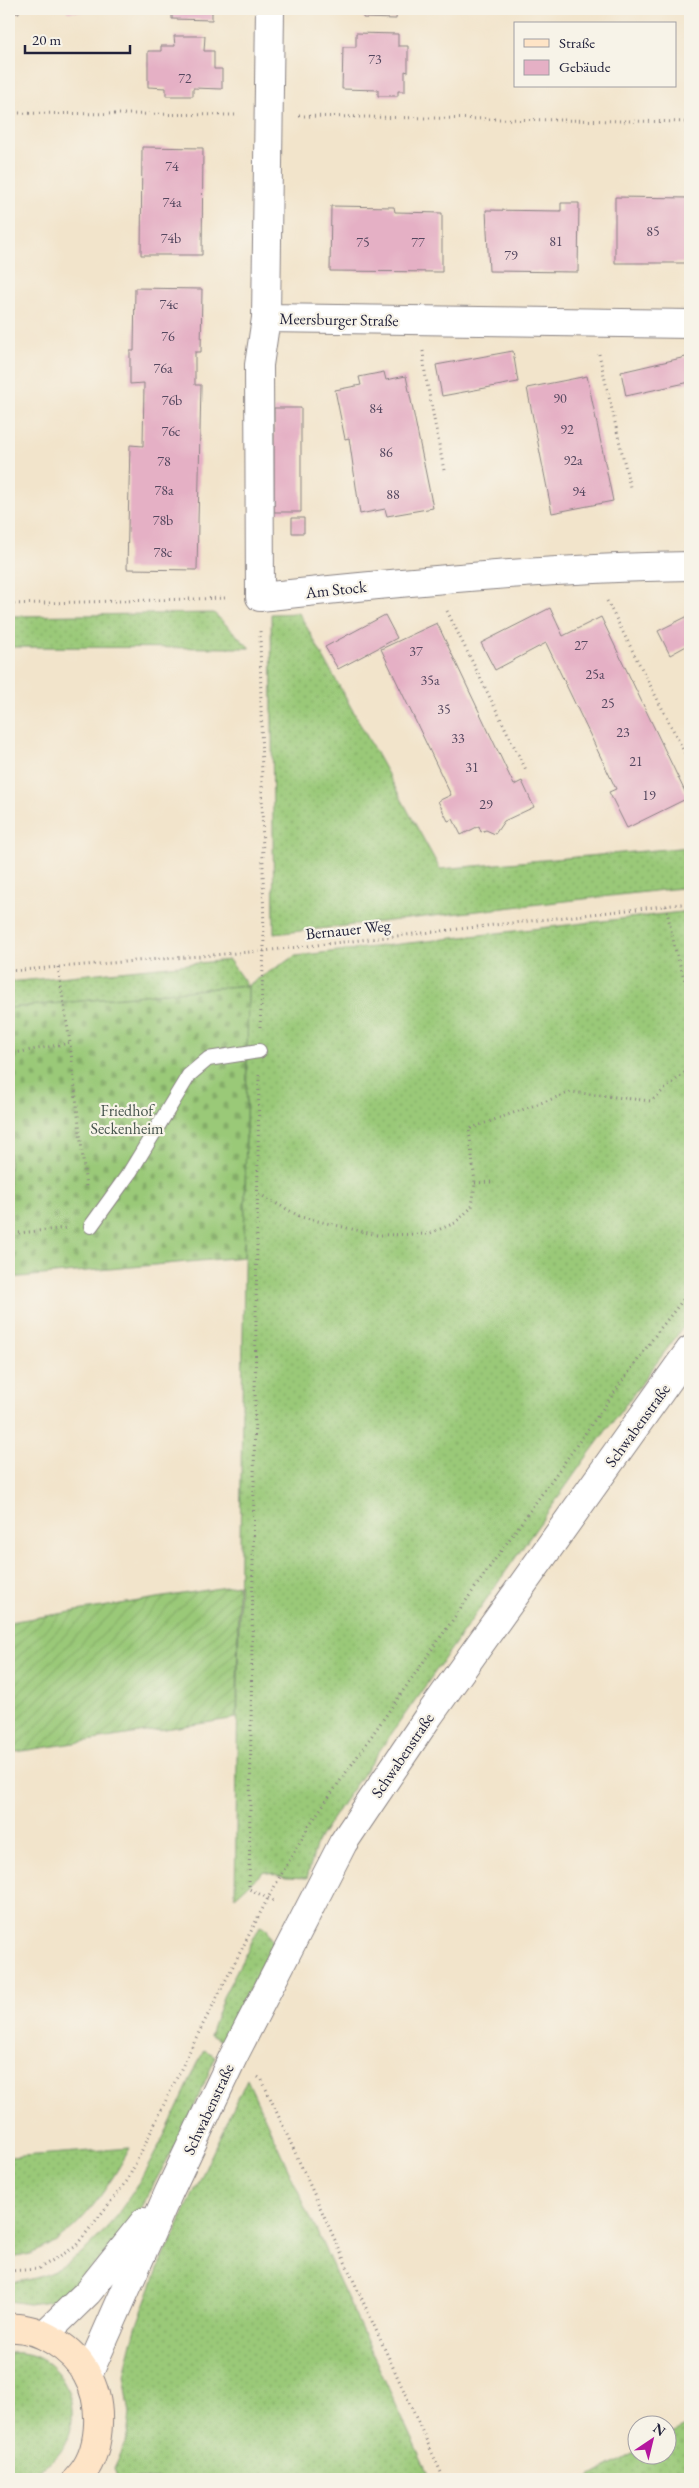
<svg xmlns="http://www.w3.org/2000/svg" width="699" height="2488" font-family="'EB Garamond',serif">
	<defs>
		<pattern id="grass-dots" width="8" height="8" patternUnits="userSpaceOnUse" patternTransform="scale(1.25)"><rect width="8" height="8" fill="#9ac978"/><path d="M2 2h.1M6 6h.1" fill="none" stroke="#84ac69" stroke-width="1.8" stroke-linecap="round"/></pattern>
		<pattern id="cemetery-stones" width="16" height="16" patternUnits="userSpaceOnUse" patternTransform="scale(1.25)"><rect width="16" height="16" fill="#9ac978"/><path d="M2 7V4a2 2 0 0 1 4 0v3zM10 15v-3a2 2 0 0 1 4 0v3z" fill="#84ac69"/></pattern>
		<pattern id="garden-furrows" width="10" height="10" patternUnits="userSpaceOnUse" patternTransform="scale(1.25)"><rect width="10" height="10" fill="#9ac978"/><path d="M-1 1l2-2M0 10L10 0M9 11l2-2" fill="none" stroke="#84ac69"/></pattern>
	</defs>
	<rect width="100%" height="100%" fill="#f7f3e8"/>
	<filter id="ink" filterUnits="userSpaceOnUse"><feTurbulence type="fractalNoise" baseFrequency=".02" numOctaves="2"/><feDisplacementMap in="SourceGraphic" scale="10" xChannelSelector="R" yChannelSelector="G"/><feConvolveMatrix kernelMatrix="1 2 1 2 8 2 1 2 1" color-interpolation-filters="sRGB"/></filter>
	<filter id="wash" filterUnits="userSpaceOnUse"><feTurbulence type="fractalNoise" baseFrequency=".0096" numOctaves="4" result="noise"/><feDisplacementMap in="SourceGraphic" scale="20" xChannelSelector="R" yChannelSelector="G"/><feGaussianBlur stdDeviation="1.12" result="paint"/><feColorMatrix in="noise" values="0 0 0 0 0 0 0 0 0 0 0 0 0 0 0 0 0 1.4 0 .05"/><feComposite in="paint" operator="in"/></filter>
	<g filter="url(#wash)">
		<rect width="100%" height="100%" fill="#f2e4cb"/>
		<path fill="url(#grass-dots)" stroke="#5e765a" d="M214 613 250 648 9 647V616Z
			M299 613 440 869 690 847V887L274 934 271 614Z
			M690 911V1318L588 1455 344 1801 317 1842 307 1878 286 1877 264 1871 235 1897 248 985 295 956Z
			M229 960 247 985 9 1008V982Z
			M260 1926 267 1929 273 1942 224 2042 210 2035 223 1997Z
			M204 2050 216 2056 186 2126 130 2227 85 2275 57 2300 29 2304 9 2301V2282C112 2280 166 2129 204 2050Z
			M247 2079 430 2479H118L114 2469 126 2443 130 2414 124 2375 136 2327 158 2269Z
			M130 2148C104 2195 68 2253 9 2258V2157Z
			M9 2353C84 2346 102 2471 9 2477Z
			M690 2423V2479H586L636 2452V2456H666L667 2436Z"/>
		<path fill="url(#cemetery-stones)" stroke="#5e765a" d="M248 985 244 1257 9 1278V1008Z"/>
		<path fill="url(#garden-furrows)" stroke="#5e765a" d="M238 1585 237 1718 9 1753V1622Z"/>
		<g id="blocks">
			<path fill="#e5b0c5" d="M9 9H19V13H9Z
				M67 9H104V11L67 12Z
				M172 9H212V20L172 19Z
				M363 9H397L396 19 363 18Z
				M356 33 398 34V46H408V72L405 71V91H398V96H378V90L342 89 343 47H356Z
				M174 36H205L204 51H214V69H222V89L193 88V96H166V88L148 87V51H161V46H175Z
				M142 147 203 148 202 255H141Z
				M615 197 690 198V263H615Z
				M561 203H579L578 272 489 271 486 210 561 211Z
				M331 206 394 207 395 212 442 213V272L330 271Z
				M135 288 202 289 201 352H195V385H201L197 570 127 569 130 445 143 446 144 383 130 384V351H134Z
				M513 351 518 382 442 396 436 365Z
				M690 356V382L626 396 621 372Z
				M384 372 386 380 406 376 433 508 387 516 385 509 360 514 349 438 345 439 335 390 361 385 359 377Z
				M587 376 613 501 552 513 527 388Z
				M274 408H301V512H274Z
				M292 518H304V533H292Z
				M550 608 563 636 601 617 688 798 627 828 609 792 616 789 546 643 495 670 481 643Z
				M385 615 397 638 338 669 325 647Z
				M690 615V644L670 655 658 631Z
				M437 623 514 785 522 781 534 807 504 821 495 834 486 830 481 832 479 826 461 835 453 819 448 821 438 801 451 795 381 649Z"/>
		</g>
	</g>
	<g filter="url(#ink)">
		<use href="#blocks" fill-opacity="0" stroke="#8a8383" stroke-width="1"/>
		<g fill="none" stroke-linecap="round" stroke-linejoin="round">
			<defs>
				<path id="service" d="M91 1226 130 1172 189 1075 208 1059 259 1051"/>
				<path id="minor" d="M270 9 266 318 259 365 260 597C403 582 546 568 690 566
					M266 318 690 324"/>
				<path id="tertiary" d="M44 2335 88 2292 144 2222
					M88 2375 169 2192 233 2057 343 1843 428 1717 690 1350"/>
				<path id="secondary" d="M9 2328C38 2326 74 2349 87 2375 104 2405 102 2454 77 2479"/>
			</defs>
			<use href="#service" stroke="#8a8383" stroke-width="16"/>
			<use href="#minor" stroke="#8a8383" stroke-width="30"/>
			<use href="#tertiary" stroke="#8a8383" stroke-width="30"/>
			<use href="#secondary" stroke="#8a8383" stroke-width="30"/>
			<path stroke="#8a8383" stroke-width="3" stroke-dasharray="1 4" stroke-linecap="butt" d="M9 113 238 115
				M299 116 690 122
				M423 351 425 373 444 470
				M599 354 630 487
				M607 601 690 763
				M9 604 228 598
				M447 611 527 772
				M666 906 675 949 686 984
				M58 967 70 1043 86 1187
				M9 971 263 951 690 903
				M260 1027 264 950 260 628
				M9 1054 70 1043
				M259 1075 249 1889 276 1902
				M475 1183 491 1182
				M259 1194 301 1217 377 1235 428 1234 455 1223 472 1207 475 1183 469 1129 571 1092 651 1101 690 1068
				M9 1234 66 1228
				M258 2077 262 2080 444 2479
				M9 2271 38 2269 75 2247 127 2181 196 2038 268 1898 310 1824 491 1565 659 1330 690 1291"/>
			<use href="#service" stroke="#fff" stroke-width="14"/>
			<use href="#minor" stroke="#fff" stroke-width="28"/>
			<use href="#tertiary" stroke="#fff" stroke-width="28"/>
			<use href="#secondary" stroke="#fee4c6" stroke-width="28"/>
		</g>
	</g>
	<g text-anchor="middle" stroke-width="4.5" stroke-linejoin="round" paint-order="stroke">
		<g font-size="14" fill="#53465e">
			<text x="375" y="64">73</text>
			<text x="185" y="83">72</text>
			<text x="172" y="171">74</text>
			<text x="172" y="207">74a</text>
			<text x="653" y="236">85</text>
			<text x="171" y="243">74b</text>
			<text x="556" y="246">81</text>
			<text x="363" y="247">75</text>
			<text x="418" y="247">77</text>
			<text x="511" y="260">79</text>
			<text x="169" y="309">74c</text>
			<text x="168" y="341">76</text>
			<text x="163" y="373">76a</text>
			<text x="560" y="403">90</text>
			<text x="172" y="405">76b</text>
			<text x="376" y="413">84</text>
			<text x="567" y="434">92</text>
			<text x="171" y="436">76c</text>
			<text x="386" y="457">86</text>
			<text x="573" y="465">92a</text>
			<text x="164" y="466">78</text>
			<text x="164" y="495">78a</text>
			<text x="579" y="496">94</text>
			<text x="393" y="499">88</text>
			<text x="163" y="525">78b</text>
			<text x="163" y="557">78c</text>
			<text x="581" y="650">27</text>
			<text x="416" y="656">37</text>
			<text x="595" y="679">25a</text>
			<text x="430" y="685">35a</text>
			<text x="608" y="708">25</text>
			<text x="444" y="714">35</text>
			<text x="623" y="737">23</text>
			<text x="458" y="743">33</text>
			<text x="636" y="766">21</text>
			<text x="472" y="772">31</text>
			<text x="649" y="800">19</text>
			<text x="486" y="809">29</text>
		</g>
		<g font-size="16" fill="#22223b" stroke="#f7f3e8">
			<text transform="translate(339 319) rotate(1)" y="6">Meersburger Straße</text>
			<text transform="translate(336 589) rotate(-6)" y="6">Am Stock</text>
			<text transform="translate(348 929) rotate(-6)" y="6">Bernauer Weg</text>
			<text transform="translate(637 1425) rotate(-54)" y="6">Schwabenstraße</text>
			<text transform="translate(402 1755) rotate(-56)" y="6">Schwabenstraße</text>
			<text transform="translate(208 2109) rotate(-65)" y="6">Schwabenstraße</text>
		</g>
		<g font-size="16" fill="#46544d" stroke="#f7f3e8">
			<text x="127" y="1116">Friedhof<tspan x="127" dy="18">Seckenheim</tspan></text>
		</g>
	</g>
	<rect width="699" height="2488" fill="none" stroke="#f7f3e8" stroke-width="30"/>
	<rect x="514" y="22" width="162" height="65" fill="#f7f3e8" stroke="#a29fa3"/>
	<rect x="524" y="39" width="25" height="8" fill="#fee4c6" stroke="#a29fa3"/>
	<text x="559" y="48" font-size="15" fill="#22223b">Straße</text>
	<rect x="524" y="60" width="25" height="15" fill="#e5b0c5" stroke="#a29fa3"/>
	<text x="559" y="72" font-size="15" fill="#22223b">Gebäude</text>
	<g transform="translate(652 2440) rotate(35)"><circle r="24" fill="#f7f3e8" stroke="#a29fa3"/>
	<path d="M0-4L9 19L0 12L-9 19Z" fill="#b5179e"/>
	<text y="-8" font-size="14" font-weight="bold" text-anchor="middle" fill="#22223b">N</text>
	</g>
	<path d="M25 45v8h105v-8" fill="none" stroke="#22223b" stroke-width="2.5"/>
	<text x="32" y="45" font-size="15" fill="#22223b" stroke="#f7f3e8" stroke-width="4" paint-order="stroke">20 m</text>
</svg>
